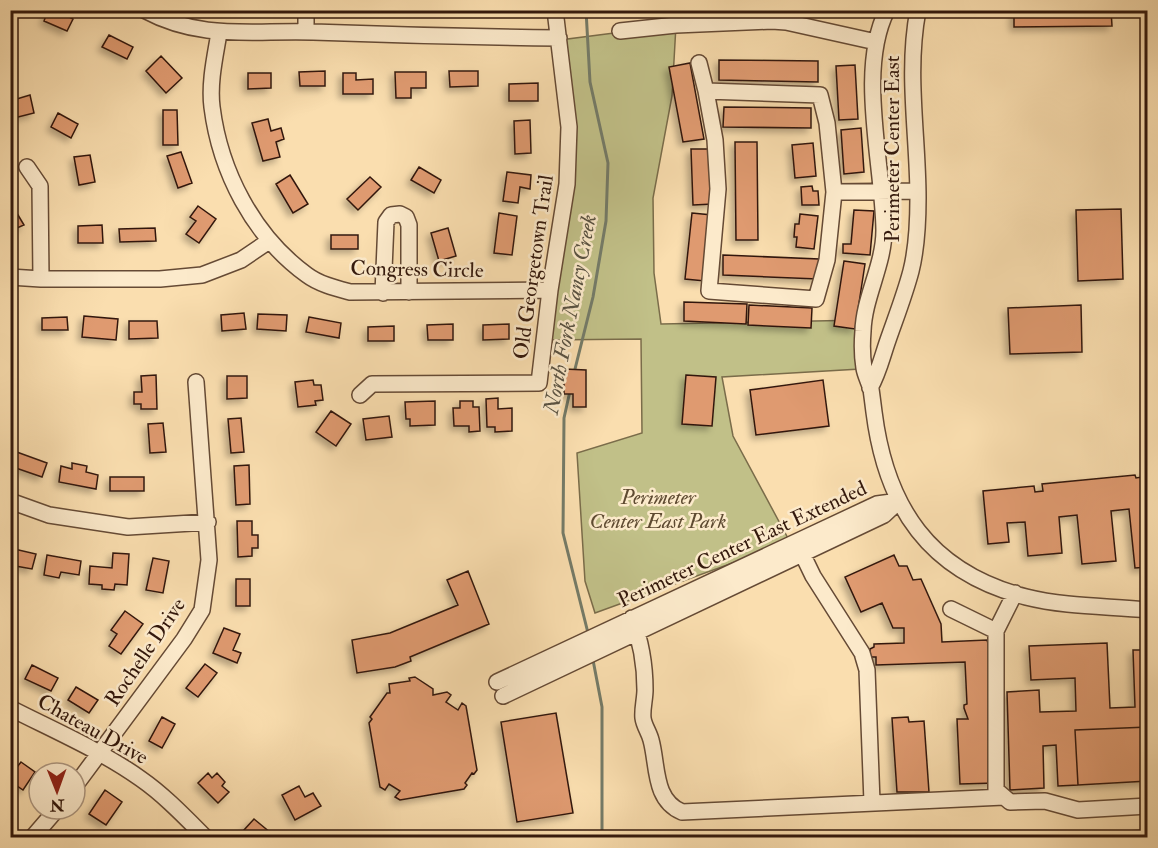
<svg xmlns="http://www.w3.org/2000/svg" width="1158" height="848" font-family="'IM FELL Double Pica',serif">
	<defs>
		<filter id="shadow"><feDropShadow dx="-4" dy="4" stdDeviation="3" flood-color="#0004"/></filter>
	</defs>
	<rect width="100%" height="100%" fill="#fadeaf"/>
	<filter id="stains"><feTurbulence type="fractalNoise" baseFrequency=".00333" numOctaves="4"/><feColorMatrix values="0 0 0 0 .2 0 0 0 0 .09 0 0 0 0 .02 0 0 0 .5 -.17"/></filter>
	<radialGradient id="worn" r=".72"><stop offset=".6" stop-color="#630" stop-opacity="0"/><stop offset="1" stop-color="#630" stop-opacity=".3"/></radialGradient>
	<path fill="#c1c088" stroke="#7a6c4a" stroke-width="1.5" d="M676 25 672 96 653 198 654 273 661 324 865 320 860 369 722 377 733 436 790 542 595 613 585 581 577 453 642 433 641 339 546 340 563 184 560 40Z"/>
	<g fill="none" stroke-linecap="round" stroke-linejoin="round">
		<path stroke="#747b68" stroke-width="3" d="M574 373 593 297 606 221 608 163 590 82 586 10
			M570 391 564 418 563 533 588 633
			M593 660 602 707V838"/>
	</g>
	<path fill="#df9a70" stroke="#33180c" stroke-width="1.5" filter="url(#shadow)" d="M48 10H67L65 15 73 19 67 31 44 21Z
		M1014 10H1111L1112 26 1014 27Z
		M109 35 133 47 127 59 102 47Z
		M161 56 182 78 166 93 146 71Z
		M719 60 818 61V82L719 80Z
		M690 63 704 139 683 142 669 67Z
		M855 65 858 119 839 120 836 66Z
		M325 71V86H300L299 72Z
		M449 71H478V86L450 87Z
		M395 72H426V88H411V98H396Z
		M248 73H271V88L248 89Z
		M343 73H356V80L373 79V94H343Z
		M538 83V101H509V84Z
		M30 95 34 113 10 119V101Z
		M724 107 811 108V128L723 127Z
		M163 110H177L178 145H163Z
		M58 113 78 124 71 138 51 127Z
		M268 119 271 131 281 128 284 139 276 142 280 157 263 161 252 123Z
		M530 120 531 153 515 154 514 121Z
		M861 128 864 172 844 174 841 130Z
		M735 142H757L758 240H736Z
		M813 143 816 176 795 178 792 145Z
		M691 149H711L713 204 693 205Z
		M181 152 192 183 178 188 167 156Z
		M90 155 95 182 79 185 74 157Z
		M419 167 441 180 434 193 411 180Z
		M507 172 531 175 530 189 520 187 518 203 503 201Z
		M290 175 308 204 293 213 276 184Z
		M370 177 381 187 358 210 347 199Z
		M812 186 813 191H818L819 205H802L801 187Z
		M198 206 216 219 199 243 186 234 196 221 190 217Z
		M1121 209 1123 279 1078 281 1076 210Z
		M15 210 24 225 10 231V212Z
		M854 210 874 211 870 255 843 253V244H851Z
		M499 213 517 216 512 255 494 253Z
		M692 213 712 215 705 281 685 279Z
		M800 214 818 216 814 249 796 247 797 237H794L795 224H799Z
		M102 225 103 243H78V226Z
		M155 228 156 241 120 242 119 229Z
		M448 228 456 256 439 261 431 233Z
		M331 235H358V249H331Z
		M723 255 819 259 818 279 723 275Z
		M844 261 865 264 855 329 834 326Z
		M684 302 747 304 746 324 684 321Z
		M749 305 812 308 811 328 748 325Z
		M1081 305 1082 352 1010 354 1008 308Z
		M244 313 246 329 222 331 221 315Z
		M258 314 287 315 286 331 257 329Z
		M84 316 118 319 116 340 82 337Z
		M67 317 68 330H42V318Z
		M309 317 341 323 339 338 306 332Z
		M129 321H157L158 338 129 339Z
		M453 324V340H428L427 325Z
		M509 324V339L483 340V325Z
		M394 326V341H368V327Z
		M564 369 586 370V407H573V394H564Z
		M156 375 157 409H141V404H134V392H142L141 376Z
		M686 375 716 377 712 426 682 424Z
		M227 376H247V398L227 399Z
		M313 380 314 385H321L323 400 315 401 316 405 298 407 295 382Z
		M823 380 829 426 756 435 750 390Z
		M498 398V409L512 408V431L495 432V427H487L486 399Z
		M435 401V425L410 426V419H406L405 402Z
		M460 401H473V407H479L480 431 469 432V426H454L453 408H460Z
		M331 411 351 424 336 446 316 432Z
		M389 416 392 437 366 440 363 419Z
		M241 418 244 452 231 453 228 419Z
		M163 423 166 452 150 453 148 424Z
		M14 451 47 463 42 477 10 466Z
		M72 463 87 466 86 472 98 475 96 489 59 482 61 466 72 469Z
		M249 465 250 504 236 505 234 466Z
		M1142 473H1148V567L1135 568 1129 509 1111 511 1116 561 1082 564 1077 515 1059 517 1062 553 1028 556 1025 522 1007 523 1009 542 988 544 983 491 1034 486 1035 492 1043 491 1042 484 1135 475 1136 478 1143 477Z
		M110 477H144V491H110Z
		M237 521H252V535H258V548H252V556L238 557Z
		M10 548 36 554 32 569 10 565Z
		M113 553 129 554 127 585 115 584 114 590 102 589V585L89 584 90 566 112 568Z
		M47 555 81 561 79 575 61 572 59 578 44 575Z
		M894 555 899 566H907L913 580 921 579 941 624 942 642 987 640 989 647 995 783 960 784 957 719H968L964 708V705L967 704 965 662 876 665V657H870V649L874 647V644L904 643V628H893L882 603 861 612 845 577Z
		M153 558 169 561 163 593 146 590Z
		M468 571 489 624 410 657 411 661 395 667 357 673 352 640 390 633 458 605 447 580Z
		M236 579H250V606H236Z
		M125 611 143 624 121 654 109 646 117 634 111 630Z
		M224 628 240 634 233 650 241 653 237 663 213 653Z
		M1107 643 1110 708 1135 707 1133 650H1148V727L1075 730 1078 785 1058 786 1056 745 1043 746 1044 788 1010 790 1007 692 1039 690 1040 712 1076 711 1075 678 1031 680 1029 646Z
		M205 664 217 673 198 697 186 688Z
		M32 665 58 678 51 691 25 679Z
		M415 677 433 689V695L447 692 451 695 446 702 458 710 462 703 466 706 477 770 474 774 472 773 465 783 467 785 464 789 400 800 395 797 400 791 389 784 385 790 380 787 369 723 372 719 370 717 387 693H390L389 684 410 681 409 678Z
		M76 687 98 700 89 713 68 700Z
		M556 713 573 813 517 822 501 722Z
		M162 717 175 724 162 748 149 741Z
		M908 717 909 722 924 721 929 792H897L892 718Z
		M1148 727V781L1078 785 1075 730Z
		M21 762 35 772 23 790 10 781V776Z
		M208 773 212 778 217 773 225 782 222 786 229 792 218 803 198 783Z
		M299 786 305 797 313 793 321 806 295 820 282 795Z
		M105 790 122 802 106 825 89 814Z
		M254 819 277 838H254L244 830Z
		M1148 830V838H1127V831Z"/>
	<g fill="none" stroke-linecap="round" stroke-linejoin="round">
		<defs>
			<path id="minor" d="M144 10C202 41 251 30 313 32 395 35 477 37 559 38
				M887 10C857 70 883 163 884 230 884 265 864 297 863 331 862 343 862 356 864 368 865 375 869 382 871 389 872 396 873 404 874 412 886 507 929 572 1026 597 1066 607 1107 606 1148 610
				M620 31 676 25 772 21 786 22 876 42
				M306 32V10
				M219 33C215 57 209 83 212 107 220 171 253 236 307 275 319 284 335 288 350 292L550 290
				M699 63 706 91
				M27 167 40 186 41 279
				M834 192 827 260 816 299 709 291 718 189 715 140 706 91 820 95 827 123 834 192 918 191
				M10 277 41 279H160L202 275 241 260 269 241
				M383 293 386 222 391 215 400 214 406 217 409 225V292
				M870 388C879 372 882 357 888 340 896 317 905 294 911 271 917 247 918 222 918 198 918 135 906 73 918 10
				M360 395 372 384 539 383 550 290 567 184 569 127 555 10
				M10 501 49 515 128 527 208 522
				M798 545 813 576 862 653 867 670 872 802
				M1015 593 996 631V790L1010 802 1045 801 1078 810 1148 806
				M951 609 996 631
				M632 618C641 641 645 665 645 690 645 699 642 709 643 718 644 726 649 732 651 740 658 765 653 800 682 812L1004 797
				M497 682 877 504 899 501
				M503 696 884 515 899 501
				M10 708C53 730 102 751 141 779 164 795 185 817 206 838
				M75 786 184 639 202 610 209 560 196 382
				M32 838 57 809"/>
		</defs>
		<use href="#minor" stroke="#654a35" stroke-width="18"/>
		<use href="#minor" stroke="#fceacb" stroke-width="15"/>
	</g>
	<g text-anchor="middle" stroke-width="5" stroke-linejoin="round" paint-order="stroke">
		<g font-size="21" fill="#33180c" stroke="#fceacb">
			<text transform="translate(892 149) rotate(-90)" y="7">Perimeter Center East</text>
			<text transform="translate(533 267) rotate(-82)" y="7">Old Georgetown Trail</text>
			<text transform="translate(417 269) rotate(1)" y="7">Congress Circle</text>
			<text transform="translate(742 544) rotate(-25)" y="7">Perimeter Center East Extended</text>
			<text transform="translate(145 652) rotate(-56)" y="7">Rochelle Drive</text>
			<text transform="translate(93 729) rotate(29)" y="7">Chateau Drive</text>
		</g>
		<g font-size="21" font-style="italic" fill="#5e4a31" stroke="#fceacb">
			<text x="658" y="504">Perimeter<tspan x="658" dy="24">Center East Park</tspan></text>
		</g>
		<g font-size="22" font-style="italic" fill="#595242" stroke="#fceacb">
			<text transform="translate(569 314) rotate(-79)" y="8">North Fork Nancy Creek</text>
		</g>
	</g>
	<rect width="1158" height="848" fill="none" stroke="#fadeaf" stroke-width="36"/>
	<rect x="12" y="12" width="1134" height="824" fill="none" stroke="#33180c" stroke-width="3"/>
	<rect x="18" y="18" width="1122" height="812" fill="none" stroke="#33180c" stroke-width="1.5"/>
	<g transform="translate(57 791) rotate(179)"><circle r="28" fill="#fceacb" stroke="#ac967f" stroke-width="1.5"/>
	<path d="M0-4.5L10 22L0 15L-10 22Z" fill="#8f2418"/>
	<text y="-9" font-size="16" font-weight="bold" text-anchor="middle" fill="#33180c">N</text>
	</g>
	<rect width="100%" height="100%" filter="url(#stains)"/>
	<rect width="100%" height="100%" fill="url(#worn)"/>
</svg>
